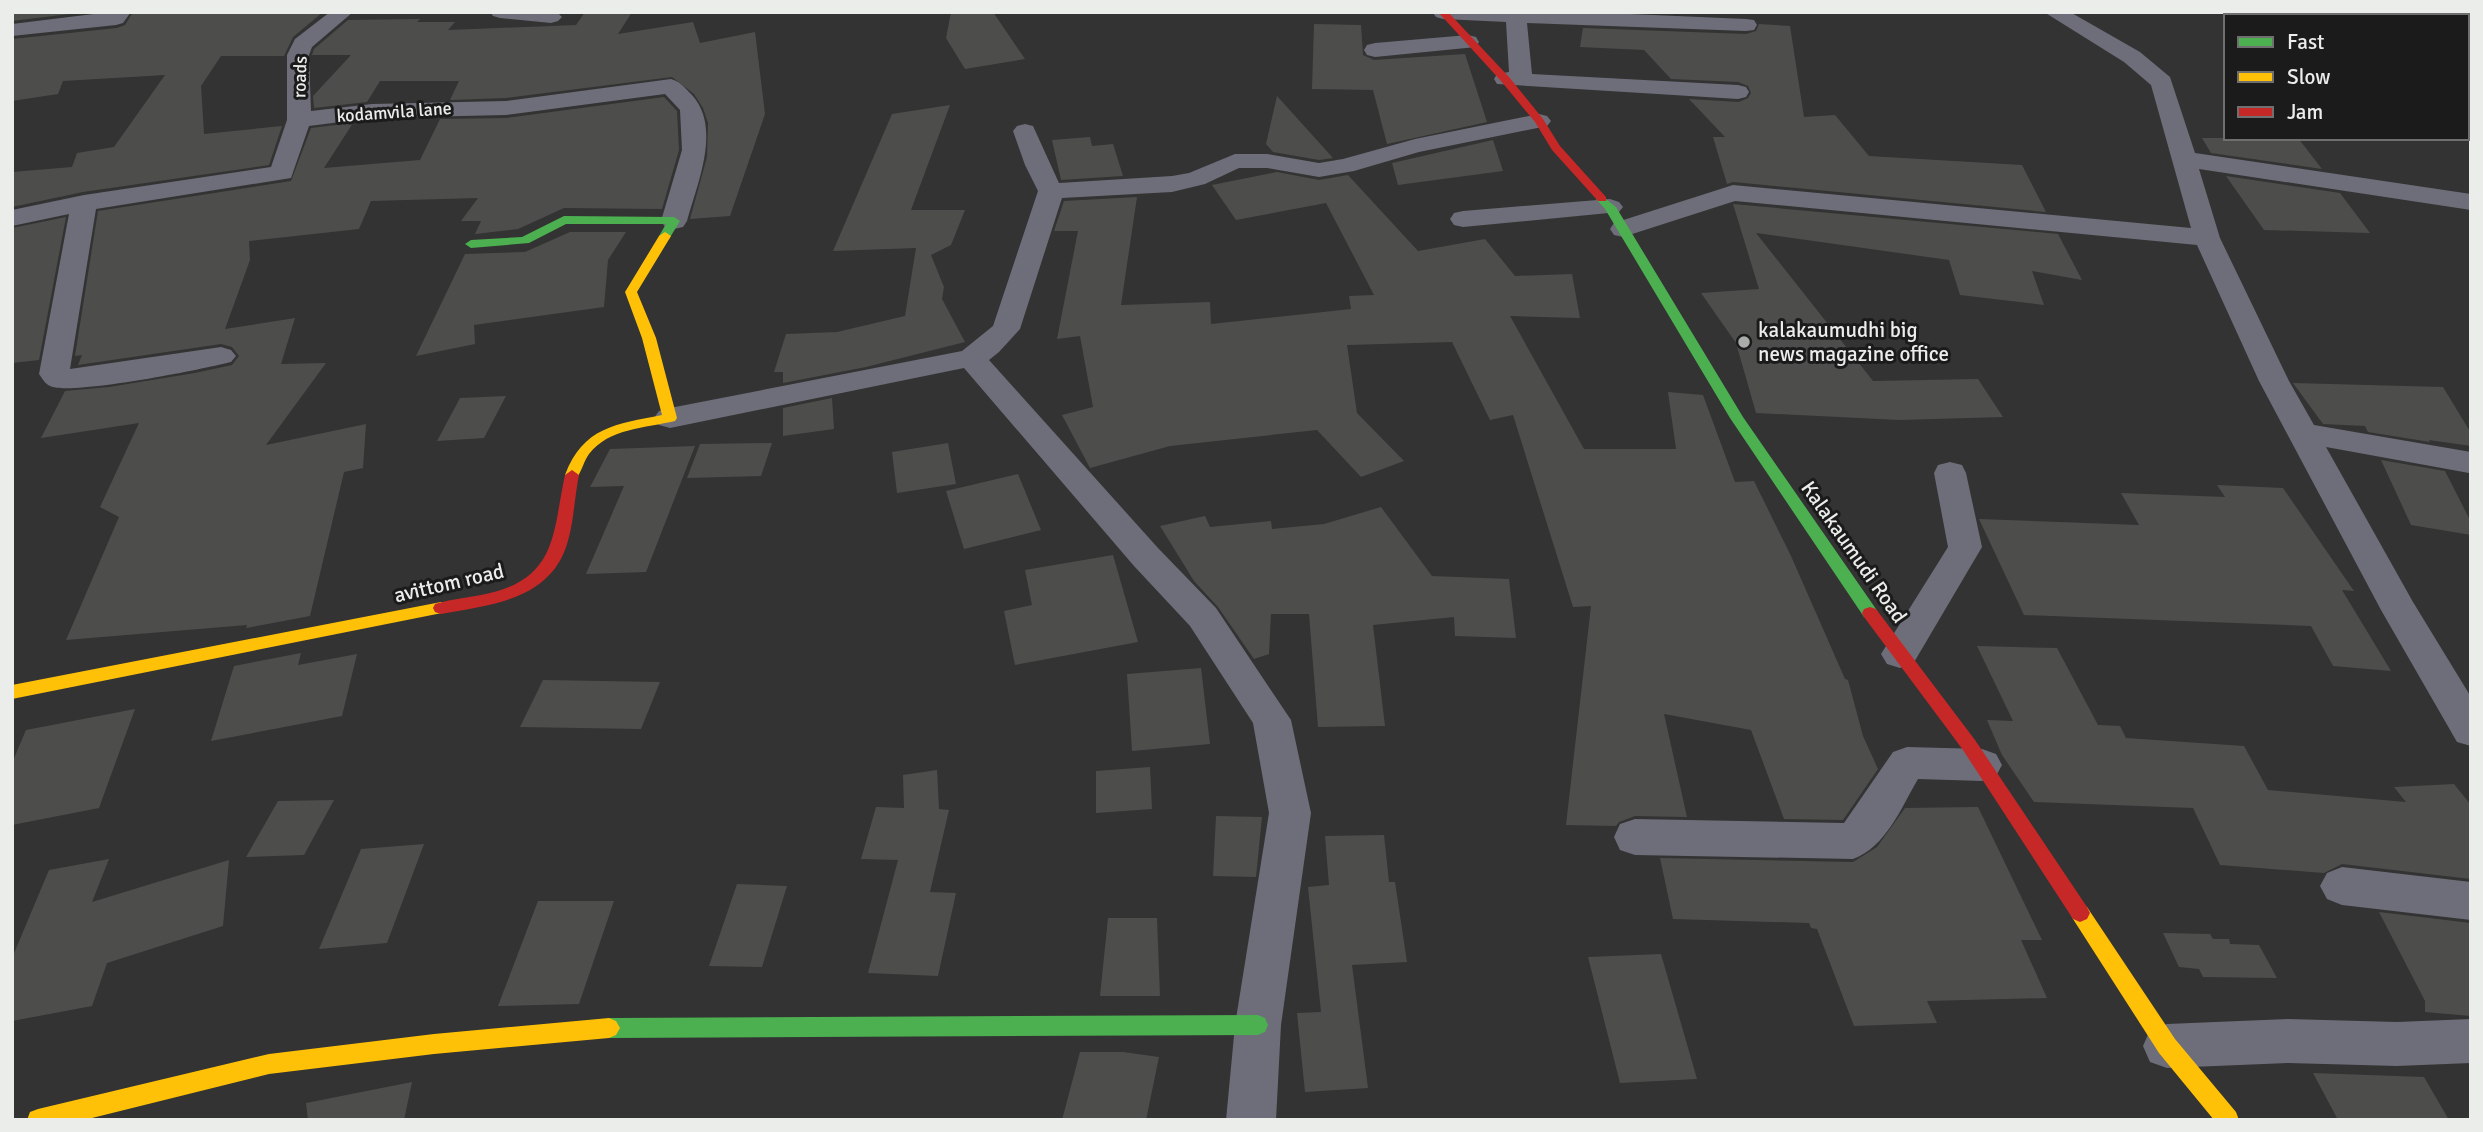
<svg xmlns="http://www.w3.org/2000/svg" width="2483" height="1132" font-family="Signika,sans-serif">
	<rect width="100%" height="100%" fill="#323332"/>
	<g fill="none" stroke-linecap="round" stroke-linejoin="round">
		<path fill="#1c154c" fill-rule="evenodd" d="M2296 12H2347L2349 16H2298Z
			M2467 25H2471V55H2467Z"/>
	</g>
	<path fill="#4d4e4c" d="M12 12H86L12 21Z
		M133 12H323L293 37 284 56H221L201 86 204 134 282 126 269 165 83 192 12 207V172L72 167 77 153 114 147 165 75 63 81 58 94 12 101V39L117 28 125 25Z
		M585 12H632L618 34 693 22 700 43 755 32 765 114 730 216 690 219 707 157 708 123 703 108 694 94 672 77 506 98 450 100 459 81H380L367 102 314 108 313 96 351 55H312L314 49 348 20 420 19 417 22H455L448 30 576 25Z
		M951 12H993L1025 59 965 69 946 38Z
		M1314 24 1361 25 1363 55 1374 60 1465 54 1487 122 1387 144 1373 90 1312 89Z
		M1759 24 1790 26 1804 117 1835 115 1869 156 2022 165 2046 212 1733 182 1727 184 1713 137H1725L1689 99 1739 102 1748 98 1751 93 1748 86 1738 82 1671 79 1644 50 1580 47 1583 28 1746 34 1756 31Z
		M1277 96 1333 158 1319 160 1273 152 1266 144Z
		M664 97 677 111 679 150 662 209 564 208 518 229 475 234 481 221H461L478 198 371 201 359 229 249 241 250 260 225 329 295 318 281 364 326 363 266 445 366 424 363 468 344 472 310 616 246 628 247 625 66 640 119 517 100 507 139 423 41 438 65 391 109 387 195 373 232 365 239 356 232 347 221 344 78 365 82 355 75 356 98 211 291 181 311 128 353 123 324 168 420 160 440 119 506 118Z
		M950 105 911 210H965L951 245 931 255 944 287 942 299 965 342 866 367 783 383V372H774L786 334 837 332 905 316 916 248 833 251 892 114Z
		M1090 137 1092 146 1113 144 1123 176 1061 180 1052 140Z
		M2202 138H2298L2322 169 2211 153Z
		M1493 140 1503 171 1398 185 1392 163Z
		M1277 172 1319 180 1348 175 1418 251 1485 239 1515 276 1572 274 1580 318 1510 316 1584 449H1676L1668 392 1703 395 1735 482 1754 481 1791 556 1845 679 1848 680 1863 736 1878 769 1843 820 1784 819 1751 730 1664 714 1687 817 1635 816 1619 822 1616 826 1566 825 1591 606 1573 607 1513 415 1490 420 1452 342 1347 345 1357 413 1404 461 1361 477 1317 430 1170 446 1090 468 1062 415 1093 407 1080 336 1057 339 1078 231H1054L1064 201 1137 197 1121 305 1210 302 1211 324 1351 309 1349 296 1374 295 1326 203 1236 220 1212 185Z
		M2226 176 2340 193 2370 233 2264 230Z
		M1733 204 2058 234 2082 280 2032 271 2044 305 1960 295 1949 260 1756 233 1873 381 1978 379 2003 417 1899 420 1756 413 1736 343 1701 293 1759 289Z
		M66 217 39 360 12 363V228Z
		M570 232H626L608 260 604 307 474 325 475 344 416 356 465 254 525 252Z
		M2293 383 2443 387 2471 433V446L2429 440 2430 442 2368 432 2365 426 2323 424Z
		M506 396 484 438 437 441 460 398Z
		M832 398 834 429 783 436V408Z
		M772 443 761 476 687 478 700 444Z
		M948 443 956 484 897 493 892 452Z
		M695 446 646 572 586 574 624 486 590 487 610 449Z
		M2381 460 2445 471 2471 522V535L2411 525Z
		M1018 474 1041 530 964 549 946 491Z
		M2217 485 2283 488 2354 591 2342 590 2391 671 2333 666 2311 626 2024 615 1979 519 2139 525 2121 493 2225 497Z
		M1381 507 1432 576 1509 579 1516 638 1455 636 1454 617 1373 625 1385 726 1318 727 1309 614H1271L1269 654 1254 659 1218 607 1194 581 1160 526 1205 516 1210 527 1271 521 1272 529 1324 524Z
		M1113 555 1138 642 1015 665 1004 611 1032 605 1025 570Z
		M1977 646 2057 648 2098 725 2120 726 2126 738 2244 746 2268 790 2406 802 2394 787 2454 784 2471 805V879L2342 864 2324 873 2220 865 2193 808 2034 802 2002 755 1987 720 2013 721Z
		M301 653 298 665 357 654 342 716 211 741 234 666Z
		M1201 668 1210 744 1132 751 1127 674Z
		M543 680 660 682 641 729 520 727Z
		M135 709 99 808 12 825V763L26 730Z
		M1150 767 1152 809 1096 813V771Z
		M937 770 939 809 949 810 930 892 956 893 938 976 868 973 898 860 861 859 876 807 904 808 903 775Z
		M334 800 304 855 246 857 278 801Z
		M1978 807 2042 940H2021L2047 998 1927 1001 1937 1023 1854 1026 1817 929 1811 928 1809 923 1673 919 1660 858 1853 862 1877 847 1905 808Z
		M1216 816 1262 817 1256 877 1213 876Z
		M1384 835 1389 882H1395L1407 962 1352 965 1368 1088 1305 1092 1297 1013 1321 1012 1308 887 1329 885 1325 836Z
		M424 844 387 943 319 949 361 849Z
		M109 859 92 902 229 860 223 926 107 963 92 1006 12 1021V958L49 870Z
		M737 884 787 886 762 967 709 966Z
		M538 901H614L579 1004 498 1006Z
		M2379 912 2471 923V1016L2425 1012V1001Z
		M1108 918H1157L1160 996H1100Z
		M2163 933 2210 934 2213 939H2229L2230 944 2259 945 2277 978 2203 977 2199 969 2179 967Z
		M1661 954 1697 1079 1620 1083 1588 957Z
		M1080 1052H1123L1159 1057 1146 1120H1062Z
		M2313 1073 2424 1077 2449 1120H2338Z
		M412 1082 404 1120H308L306 1103Z"/>
	<g fill="none" stroke-linecap="round" stroke-linejoin="round">
		<path fill="#6d6e79" fill-rule="evenodd" d="M110 12H131L123 23 116 25 12 36V24Z
			M330 12H353L312 47 309 55 311 111 372 104 506 101 671 79C681 82 685 88 692 95 722 128 697 184 687 221L683 227 674 229 665 227 661 221 682 150 680 110 665 94 506 115 372 118 309 126 291 178 96 209 70 369 221 347 231 350 236 356 231 362C204 369 70 396 50 386 45 384 42 378 39 374L69 214 12 226V210L84 195 271 167 287 120V55L295 39Z
			M490 12H557L562 17 558 21 551 23 500 18 493 16Z
			M1584 12 1746 19 1754 20 1757 25 1754 30 1746 31 1527 23 1532 74 1738 85 1746 87 1749 92 1746 97 1738 99 1497 84 1494 79 1497 74 1509 72 1506 22 1443 19 1436 17 1433 13Z
			M2044 12H2070L2140 52 2170 77 2195 153 2471 194V210L2199 169 2220 238 2289 381 2314 425 2471 452 2469 473 2326 447 2413 602 2471 697V746L2457 742 2381 610 2259 381 2197 245 1735 201 1623 237 1614 235 1610 229 1614 223 1733 185 2191 228 2151 85 2124 62Z
			M1468 35 1476 37 1479 42 1476 47 1375 57 1367 55 1364 50 1367 45 1375 43Z
			M1539 114 1547 116 1551 121 1547 126 1419 152 1354 171 1319 177 1267 168H1239L1205 184 1172 192 1062 198 1020 329 999 352 989 360 1158 548 1216 608 1291 720 1311 813 1281 1025 1276 1120H1226L1235 1025 1269 813 1253 723 1190 626 1134 566 964 368 670 428 659 425 654 418 659 411 670 408 962 351 993 326 1038 191 1025 165 1013 131 1017 126 1025 124 1033 126 1059 183 1172 176 1189 173 1235 154H1267L1319 163 1343 159 1415 139Z
			M1610 199 1619 202 1623 207 1619 212 1463 227 1454 225 1450 219 1454 213 1463 211Z
			M1950 462 1962 465 1966 473 1982 547 1913 664 1900 668 1887 664 1881 654 1948 547 1934 473 1938 465Z
			M1907 747 1982 749 1996 754 2002 765 1996 776 1982 781 1918 779C1901 808 1886 847 1853 859L1635 855 1620 850 1614 837 1620 824 1635 819 1844 823 1893 752Z
			M2342 867 2471 882V920L2342 905 2327 899 2320 886 2327 873Z
			M2288 1019 2397 1022 2471 1019V1063L2397 1066 2288 1063 2167 1068 2150 1062 2143 1046 2150 1030 2167 1024Z"/>
		<path fill="#4caf50" fill-rule="evenodd" d="M1602 196 1616 207 1743 417 1876 609 1878 613 1876 617H1864L1730 418 1605 209 1596 199Z
			M564 216 674 217 680 221 669 239 665 240 659 236 666 224H566L529 243 471 248 465 244 471 240 522 237Z
			M1258 1015 1265 1018 1268 1025 1265 1032 1258 1035 609 1038 602 1035 598 1028 602 1021 609 1018Z"/>
		<path fill="#ffc107" fill-rule="evenodd" d="M665 232 671 236 637 292 656 338 677 418 675 421C646 428 609 428 589 454 584 461 582 470 577 478H567L565 475C583 427 616 424 662 415L642 338 625 292 659 236Z
			M441 602 447 604 449 608 447 612 12 699V685Z
			M2080 904 2087 907 2175 1039 2236 1112 2239 1120H2214L2159 1053 2073 919 2070 913 2073 907Z
			M609 1018 616 1021 620 1028 616 1035 609 1038 434 1054 269 1074 84 1120H27L30 1112 38 1109 269 1054 434 1034Z"/>
		<path fill="#c62828" fill-rule="evenodd" d="M1438 12H1448L1509 77 1543 119 1560 146 1606 197V201H1598L1552 150 1535 122 1501 81Z
			M572 470 579 475C574 499 574 526 565 550 545 601 488 605 441 614L435 612 433 608 435 604C455 598 475 597 494 592 558 575 553 529 565 475Z
			M1870 607 1876 609 1975 740 2087 907 2090 913 2087 919 2080 922 2073 919 1963 750 1864 617 1862 613 1864 609Z"/>
	</g>
	<circle fill="#aaacaa" stroke="#1a1b1a" stroke-width="2.5" cx="1744" cy="342" r="7"/>
	<g text-anchor="middle" stroke-width="6" stroke-linejoin="round" paint-order="stroke">
		<g font-size="18" fill="#ebedeb" stroke="#1a1b1a">
			<text transform="translate(300 77) rotate(-88)" y="6">roads</text>
			<text transform="translate(394 112) rotate(-4)" y="6">kodamvila lane</text>
		</g>
		<g font-size="21" fill="#ebedeb" stroke="#1a1b1a" text-anchor="start">
			<text x="1758" y="337">kalakaumudhi big<tspan x="1758" dy="24">news magazine office</tspan></text>
		</g>
		<g font-size="21" fill="#ebedeb" stroke="#1a1b1a">
			<text transform="translate(1854 552) rotate(55)" y="7">Kalakaumudi Road</text>
			<text transform="translate(449 583) rotate(-13)" y="7">avittom road</text>
		</g>
	</g>
	<rect width="2483" height="1132" fill="none" stroke="#ebedeb" stroke-width="28"/>
	<rect x="2224" y="14" width="245" height="126" fill="#1a1b1a" stroke="#6e6f6e" stroke-width="2"/>
	<rect x="2238" y="37" width="35" height="10" fill="#4caf50" stroke="#6e6f6e" stroke-width="2"/>
	<text x="2287" y="49" font-size="21" fill="#ebedeb">Fast</text>
	<rect x="2238" y="72" width="35" height="10" fill="#ffc107" stroke="#6e6f6e" stroke-width="2"/>
	<text x="2287" y="84" font-size="21" fill="#ebedeb">Slow</text>
	<rect x="2238" y="107" width="35" height="10" fill="#c62828" stroke="#6e6f6e" stroke-width="2"/>
	<text x="2287" y="119" font-size="21" fill="#ebedeb">Jam</text>
</svg>
